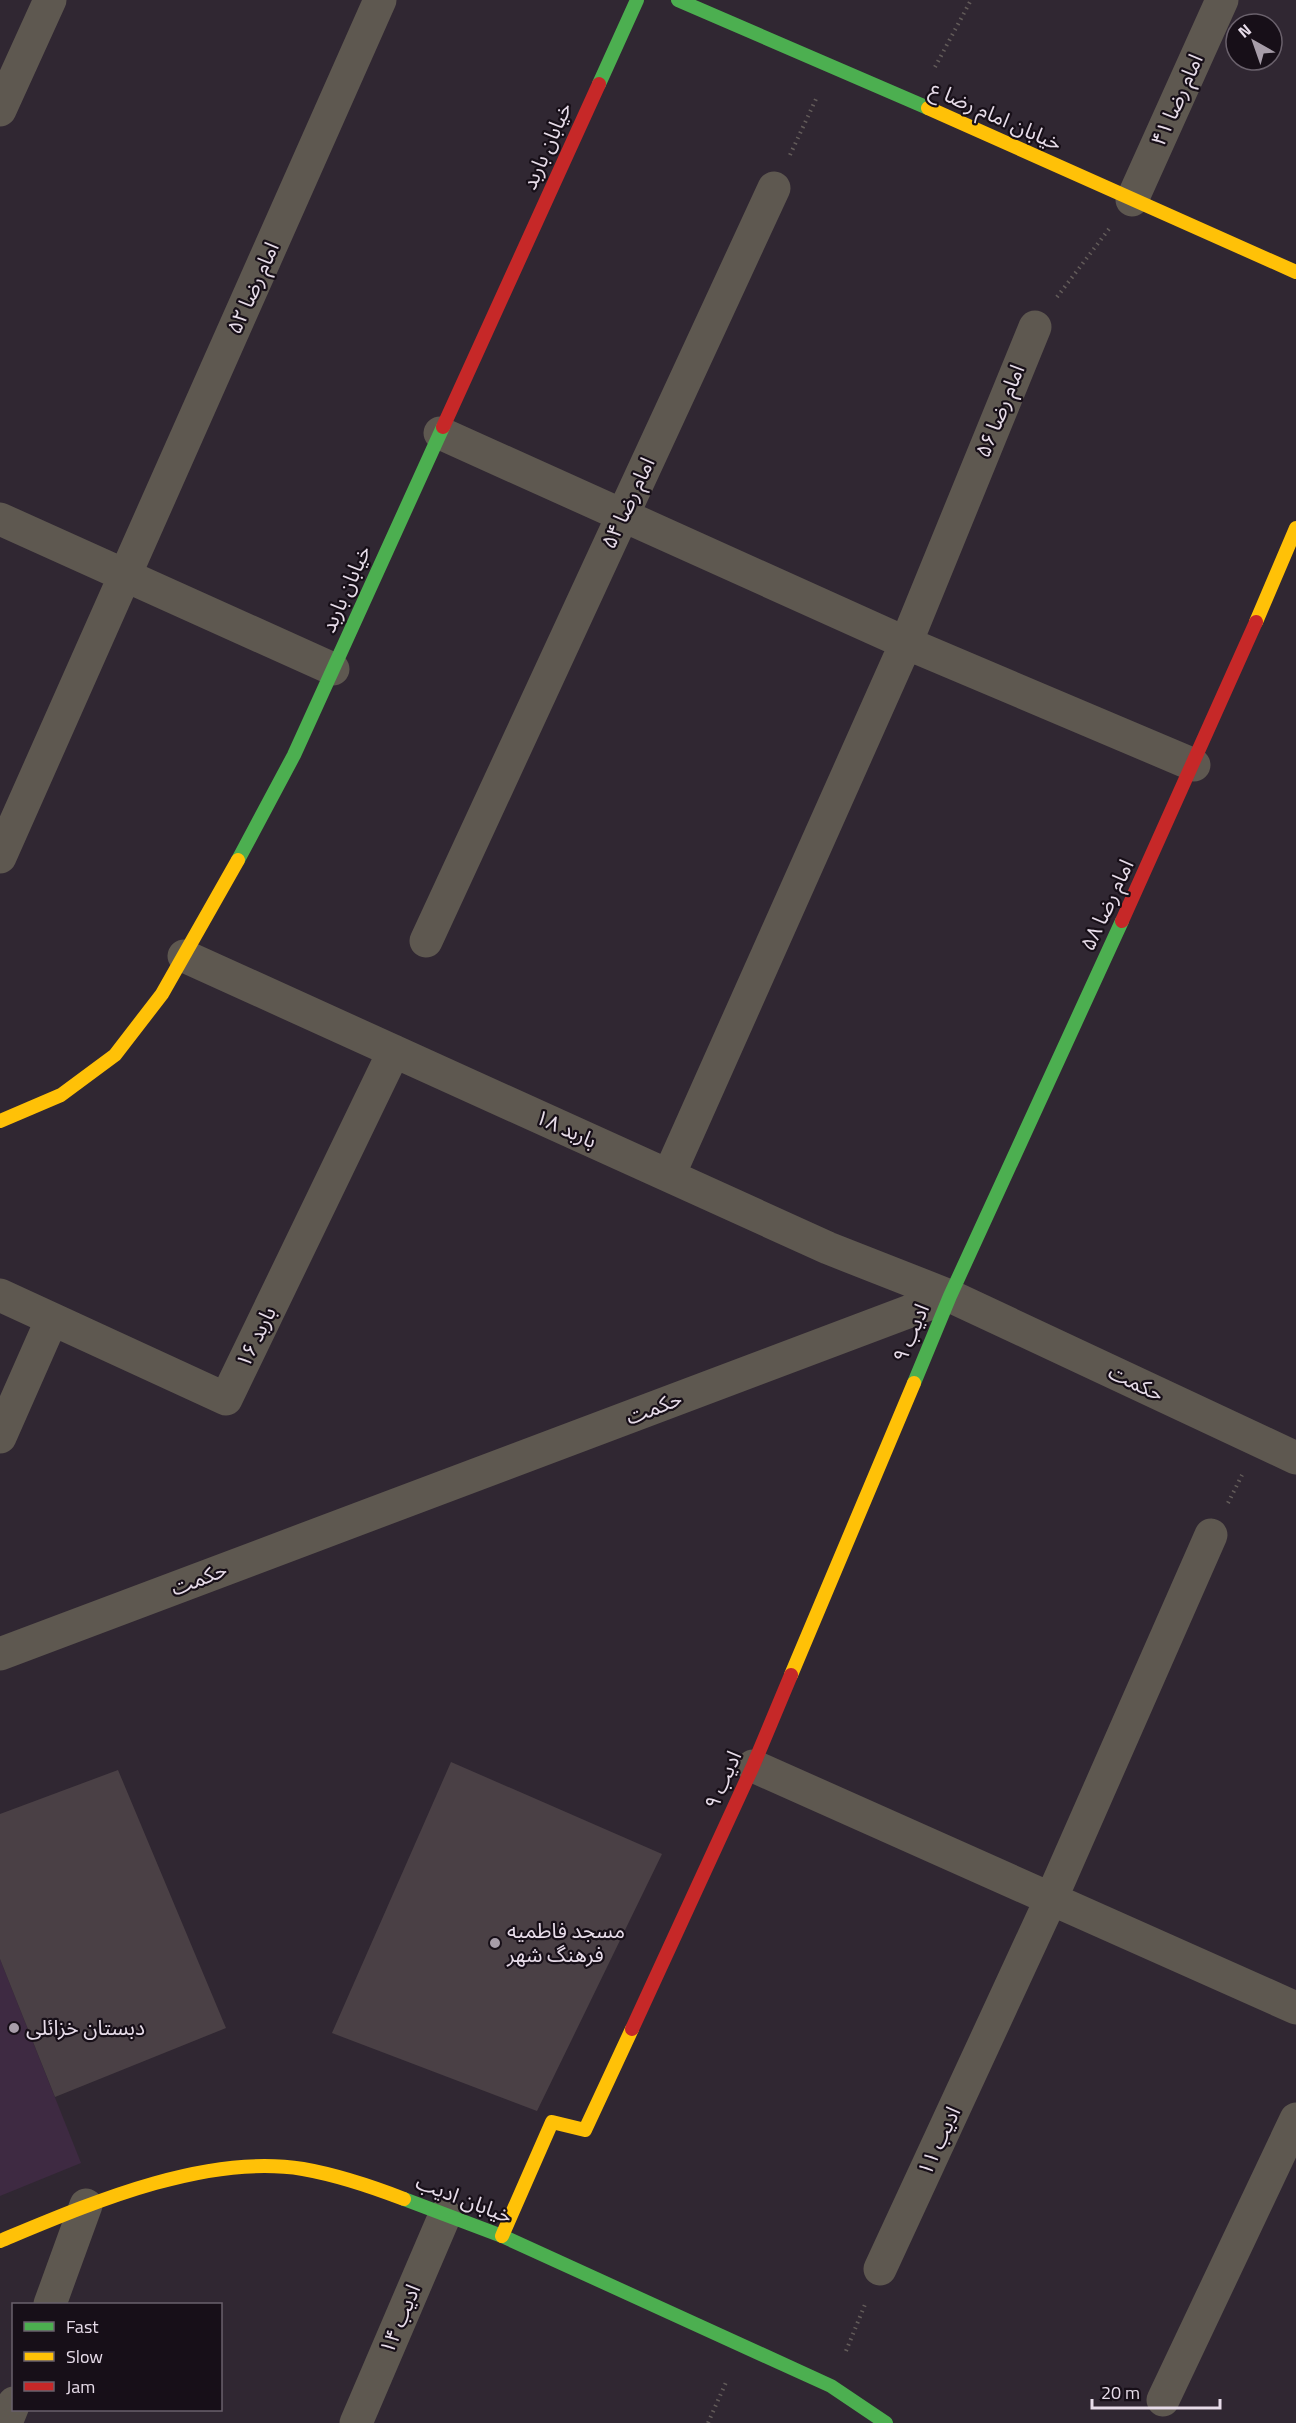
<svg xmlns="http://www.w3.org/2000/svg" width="1296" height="2423" font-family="'Titillium Web','Noto Sans Arabic',sans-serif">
	<rect width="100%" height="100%" fill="#302732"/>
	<path fill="#3e2a42" d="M0 1959 81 2163 0 2196Z"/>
	<path fill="#4a4045" d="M451 1762 662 1854 537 2111 332 2033Z
		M118 1770 226 2028 55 2097 0 1959V1814Z"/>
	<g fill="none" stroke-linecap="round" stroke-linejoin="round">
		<path stroke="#635c5a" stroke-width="4" stroke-dasharray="1.5 4.5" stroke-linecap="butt" d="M935 67 971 0
			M790 155 816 99
			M1057 297 1109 229
			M1228 1503 1242 1475
			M846 2351 866 2302
			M708 2423 727 2380"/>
		<path stroke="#5e5850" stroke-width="33" d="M0 110 50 0
			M1132 200 1222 0
			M440 433 906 643 1194 765
			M0 519 333 669
			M0 857 380 0
			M426 941 774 188
			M184 956 828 1248 950 1296 1296 1458
			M669 1175 906 643 1035 327
			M0 1295 226 1399 394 1051
			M0 1437 52 1319
			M0 1654 950 1296
			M753 1766 1296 2008
			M880 2269 1051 1899 1211 1535
			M50 2304 86 2205
			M1163 2400 1296 2119
			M6 2423 14 2403
			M356 2423 445 2215"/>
		<path stroke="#4caf50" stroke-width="14" d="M678 0 928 108
			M599 84 637 0
			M238 860 294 755 443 427
			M914 1383 950 1296 1122 921
			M404 2199 502 2236 831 2386 886 2423"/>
		<path stroke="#ffc107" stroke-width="14" d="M928 108 1296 272
			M1256 622 1296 528
			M0 1121 61 1095 115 1055 162 994 238 860
			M791 1675 914 1383
			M502 2236 552 2122 585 2130 632 2029
			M0 2241C89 2204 205 2153 303 2169 337 2175 373 2187 404 2199"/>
		<path stroke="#c62828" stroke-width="14" d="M443 427 599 84
			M1122 921 1256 622
			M632 2029 753 1766 791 1675"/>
	</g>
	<g fill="#a79da9" stroke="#170f18" stroke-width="2">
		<circle cx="495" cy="1943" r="6"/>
		<circle cx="14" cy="2028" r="6"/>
	</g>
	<g text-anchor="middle" stroke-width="4.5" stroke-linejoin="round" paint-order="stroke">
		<g font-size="21" fill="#e7dce9" stroke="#170f18">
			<text transform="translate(1177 100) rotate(-66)" y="7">امام رضا ۴۱</text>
			<text transform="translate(996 116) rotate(24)" y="7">خیابان امام رضا ع</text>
			<text transform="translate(547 146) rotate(-66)" y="7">خیابان باربد</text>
			<text transform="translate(253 288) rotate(-66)" y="7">امام رضا ۵۲</text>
			<text transform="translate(1000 411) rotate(-68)" y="7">امام رضا ۵۶</text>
			<text transform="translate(628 503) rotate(-65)" y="7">امام رضا ۵۴</text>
			<text transform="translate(346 589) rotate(-66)" y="7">خیابان باربد</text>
			<text transform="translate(1107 905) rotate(-65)" y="7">امام رضا ۵۸</text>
			<text transform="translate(566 1129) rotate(24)" y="7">باربد ۱۸</text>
			<text transform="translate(911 1333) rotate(-67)" y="7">ادیب ۹</text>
			<text transform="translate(256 1337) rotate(-64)" y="7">باربد ۱۶</text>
			<text transform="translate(1136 1383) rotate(25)" y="7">حکمت</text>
			<text transform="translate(654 1408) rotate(-21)" y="7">حکمت</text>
			<text transform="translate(199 1579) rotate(-21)" y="7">حکمت</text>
			<text transform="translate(723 1780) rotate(-66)" y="7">ادیب ۹</text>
			<text transform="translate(939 2141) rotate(-65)" y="7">ادیب ۱۱</text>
			<text transform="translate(464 2199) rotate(21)" y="7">خیابان ادیب</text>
			<text transform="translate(400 2319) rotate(-67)" y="7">ادیب ۱۴</text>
		</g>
		<g font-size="21" fill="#e7dce9" stroke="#170f18" text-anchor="start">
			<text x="507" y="1938">مسجد فاطمیه<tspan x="507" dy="24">فرهنگ شهر</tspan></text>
			<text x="26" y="2035">دبستان خزائلی</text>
		</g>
	</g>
	<rect x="12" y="2303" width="210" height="108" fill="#170f18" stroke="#6a616c" stroke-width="1.5"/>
	<rect x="24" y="2322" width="30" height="9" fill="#4caf50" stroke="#6a616c" stroke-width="1.5"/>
	<text x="66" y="2333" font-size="18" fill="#e7dce9">Fast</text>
	<rect x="24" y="2352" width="30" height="9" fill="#ffc107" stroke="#6a616c" stroke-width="1.5"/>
	<text x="66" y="2363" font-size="18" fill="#e7dce9">Slow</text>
	<rect x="24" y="2382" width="30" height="9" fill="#c62828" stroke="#6a616c" stroke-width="1.5"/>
	<text x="66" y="2393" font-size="18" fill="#e7dce9">Jam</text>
	<g transform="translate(1254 42) rotate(320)"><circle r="28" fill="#170f18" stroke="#6a616c" stroke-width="1.5"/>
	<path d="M0-4.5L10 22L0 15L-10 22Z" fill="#a79da9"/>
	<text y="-9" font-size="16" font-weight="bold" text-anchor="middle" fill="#e7dce9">N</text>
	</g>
	<path d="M1092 2399v9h128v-9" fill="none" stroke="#e7dce9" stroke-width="3"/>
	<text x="1101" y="2399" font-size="18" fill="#e7dce9" stroke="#170f18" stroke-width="4.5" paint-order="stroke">20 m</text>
</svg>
